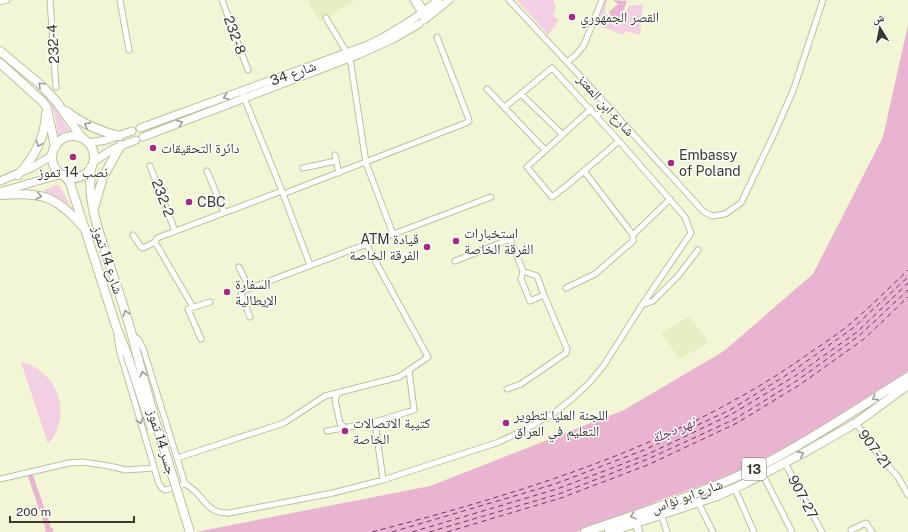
<svg xmlns="http://www.w3.org/2000/svg" width="908" height="532" font-family="'Public Sans','Noto Naskh Arabic',sans-serif">
	<rect width="100%" height="100%" fill="#f2f6d5"/>
	<path fill="#e8edc4" d="M307 0H356L320 22Z
		M689 316 709 342 680 359 661 333Z"/>
	<path fill="#f2cfe2" d="M517 0H553L556 6 553 16 559 20 548 35Z
		M604 0H607C604 15 604 16 619 20L624 16 629 6 643 4 640 35 625 31 624 35 595 24Z
		M50 101 56 109 72 135 63 136 59 140 55 115Z
		M55 185H59L70 205 57 197 43 191Z
		M21 362C59 371 73 416 48 444Z"/>
	<path fill="#e8b4d1" d="M613 0 627 1 621 16 618 18 611 16 609 12 618 4Z
		M908 25V371L853 408 777 456 723 481 702 485 655 502 624 517 576 532H196L430 486 624 410 724 351 813 274 883 137Z
		M31 469 51 528H53L54 532 52 530V532H44L46 530 26 470Z"/>
	<g fill="none" stroke-linecap="round" stroke-linejoin="round">
		<path stroke="#72345a" stroke-width="1" stroke-dasharray="5 4" stroke-linecap="butt" d="M372 532C525 492 681 445 811 352 824 343 838 334 850 324 870 307 889 288 908 270
			M392 532 555 484 644 450 730 410 793 371 853 328 908 277
			M412 532 557 489 646 455 732 414 795 376 857 332 908 283
			M429 532 559 494 648 459 735 419 798 380 860 335 908 290
			M447 532 561 498 650 464 737 423 801 384 864 339 908 297"/>
		<defs>
			<path id="street" d="M50 0 56 87
				M120 0 129 50
				M222 0 248 70
				M413 0 421 13
				M418 0 425 11
				M509 0 594 91 703 211 712 216 725 214 741 203 774 134 793 91 823 0
				M0 2 7 0
				M326 18 350 58 366 163 393 234
				M567 62 576 55 584 45 602 0
				M487 89 545 150
				M521 94 562 134
				M243 95 282 191 310 265
				M591 109 527 167 552 197 570 183 619 141
				M597 116 607 105
				M335 155 339 173
				M150 166 175 231
				M303 168 336 161
				M207 171 224 212
				M283 194 466 123 469 121 468 117 437 37
				M133 235 141 247 143 248 155 242
				M633 235 670 199
				M455 261 510 239 523 271 521 279 530 301 544 295
				M239 267 249 288
				M566 288 595 274 633 241V235L584 171
				M642 305 653 301 678 276 698 250
				M193 307 155 242 157 238 282 191
				M250 317 241 294 243 291 491 197
				M132 335 138 339 143 348 185 484C204 493 204 514 229 513L333 493 383 480 499 442 526 429 554 413 573 398 590 382 604 365 642 305 691 233 685 217 619 141 552 68 505 107
				M117 336 119 349 159 484 163 489 166 490 185 484
				M201 339 188 309 210 302
				M507 389 521 384 566 353 567 349 544 295 537 276 523 271
				M338 393 335 400 340 423 345 428
				M375 422 383 480
				M856 423 880 457 898 477 908 495
				M327 431 375 422 414 410 409 370
				M177 458 284 423 325 396 399 377 428 357 366 244
				M785 463 822 532
				M763 475 792 532
				M0 479 69 463 83 462 109 466 126 470 154 468
				M735 489 754 532
				M698 502 713 532
				M661 514 667 532
				M851 530 866 523 872 532"/>
			<path id="secondary" d="M424 20 449 0
				M140 128 368 45C393 33 417 18 438 0
				M143 137 360 54 393 39 419 24
				M89 143 106 140 132 131
				M93 162 113 149 136 140
				M0 181 33 167 53 155
				M0 192 62 174
				M636 523 639 532"/>
			<path id="primary" d="M0 51 41 85 56 101 82 138
				M0 63 43 102 47 108 55 147
				M66 111C82 124 99 131 119 136
				M52 157a21 21 0 1 1 42 0a21 21 0 1 1-42 0Z
				M91 167C87 202 98 228 108 260 118 290 129 320 136 351
				M18 175C34 158 45 138 46 114
				M65 176 70 183 117 329 127 354
				M0 195C40 192 56 195 82 226
				M94 208 103 177 121 145
				M585 532C646 511 708 492 766 463 815 438 861 406 908 377
				M609 532 717 496 748 482 807 451 856 423 908 385"/>
		</defs>
		<use href="#street" stroke="#bcc0a0" stroke-width="7"/>
		<use href="#secondary" stroke="#bcc0a0" stroke-width="9"/>
		<use href="#primary" stroke="#bcc0a0" stroke-width="10"/>
		<use href="#street" stroke="#fff" stroke-width="5"/>
		<use href="#secondary" stroke="#fff" stroke-width="7"/>
		<use href="#primary" stroke="#fff" stroke-width="8"/>
		<defs>
			<path id="primary-bridge" d="M136 351 154 417 190 532
				M127 354 152 429"/>
		</defs>
		<use href="#primary-bridge" stroke="#bcc0a0" stroke-width="10" stroke-linecap="butt"/>
		<use href="#primary-bridge" stroke="#fff" stroke-width="8"/>
	</g>
	<defs><path id="oneway-chevron" d="M-2-3.5L2.5 0L-2 3.5" fill="none" stroke-width="1.6" stroke-linecap="round" stroke-linejoin="round"/></defs>
	<g stroke="#9c9d96">
		<use href="#oneway-chevron" transform="translate(41 85) rotate(-137)"/>
		<use href="#oneway-chevron" transform="translate(226 97) rotate(160)"/>
		<use href="#oneway-chevron" transform="translate(180 123) rotate(-21)"/>
		<use href="#oneway-chevron" transform="translate(87 125) rotate(-152)"/>
		<use href="#oneway-chevron" transform="translate(39 144) rotate(113)"/>
		<use href="#oneway-chevron" transform="translate(39 196) rotate(12)"/>
		<use href="#oneway-chevron" transform="translate(126 313) rotate(-107)"/>
		<use href="#oneway-chevron" transform="translate(143 374) rotate(-104)"/>
		<use href="#oneway-chevron" transform="translate(875 398) rotate(148)"/>
		<use href="#oneway-chevron" transform="translate(140 421) rotate(74)"/>
		<use href="#oneway-chevron" transform="translate(801 454) rotate(-28)"/>
		<use href="#oneway-chevron" transform="translate(633 516) rotate(161)"/>
	</g>
	<g fill="#a62a7d" stroke="#fff" stroke-width="1.5">
		<circle cx="572" cy="17" r="4"/>
		<circle cx="153" cy="148" r="4"/>
		<circle cx="73" cy="157" r="4"/>
		<circle cx="671" cy="163" r="4"/>
		<circle cx="189" cy="202" r="4"/>
		<circle cx="456" cy="241" r="4"/>
		<circle cx="427" cy="247" r="4"/>
		<circle cx="227" cy="292" r="4"/>
		<circle cx="506" cy="423" r="4"/>
		<circle cx="345" cy="431" r="4"/>
	</g>
	<g text-anchor="middle" stroke-width="3" stroke-linejoin="round" paint-order="stroke">
		<rect fill="#fff" stroke="#75766d" stroke-width="1" x="742" y="458" width="24" height="22" rx="3"/>
		<g font-size="13" font-weight="bold" fill="#3a3b2e">
			<text x="754" y="474">13</text>
		</g>
		<g font-size="14" fill="#3a3b2e" stroke="#fff" text-anchor="start">
			<text x="580" y="22">القصر الجمهوري</text>
			<text x="161" y="153">دائرة التحقيقات</text>
			<text x="679" y="160">Embassy<tspan x="679" dy="16">of Poland</tspan></text>
			<text x="73" y="177" text-anchor="middle">نصب 14 تموز</text>
			<text x="197" y="207">CBC</text>
			<text x="464" y="238">استخبارات<tspan x="464" dy="16">الفرقة الخاصة</tspan></text>
			<text x="419" y="244" text-anchor="end">ATM قيادة<tspan x="419" dy="16">الفرقة الخاصة</tspan></text>
			<text x="235" y="289">السفارة<tspan x="235" dy="16">الإيطالية</tspan></text>
			<text x="514" y="420">اللجنة العليا لتطوير<tspan x="514" dy="16">التعليم في العراق</tspan></text>
			<text x="353" y="428">كتيبة الاتصالات<tspan x="353" dy="16">الخاصة</tspan></text>
		</g>
		<g font-size="14" fill="#3a3b2e" stroke="#fff">
			<text transform="translate(235 35) rotate(70)" y="5">232-8</text>
			<text transform="translate(53 44) rotate(-94)" y="5">232-4</text>
			<text transform="translate(293 73) rotate(-20)" y="5">شارع 34</text>
			<text transform="translate(606 105) rotate(48)" y="5">شارع ابن المعتز</text>
			<text transform="translate(163 198) rotate(69)" y="5">232-2</text>
			<text transform="translate(108 260) rotate(72)" y="5">شارع 14 تموز</text>
			<text transform="translate(162 442) rotate(73)" y="5">جسر 14 تموز</text>
			<text transform="translate(875 449) rotate(53)" y="5">907-21</text>
			<text transform="translate(687 496) rotate(-20)" y="5">شارع ابو نؤاس</text>
			<text transform="translate(803 497) rotate(62)" y="5">907-27</text>
		</g>
		<g font-size="15" font-style="italic" fill="#72345a" stroke="#fff">
			<text transform="translate(673 430) rotate(-23)" y="5">نهر دجلة</text>
		</g>
	</g>
	<g transform="translate(880 28) rotate(350)" stroke="#ffffff" stroke-width="3" paint-order="stroke">
	<path d="M0-3L7 15L0 10L-7 15Z" fill="#3a3b2e"/>
	<text y="-6" font-size="11" font-weight="bold" text-anchor="middle" fill="#3a3b2e">ش</text>
	</g>
	<path d="M10 516v6h124v-6" fill="none" stroke="#3a3b2e" stroke-width="2"/>
	<text x="16" y="516" font-size="12" fill="#3a3b2e" stroke="#ffffff" stroke-width="3" paint-order="stroke">200 m</text>
</svg>
